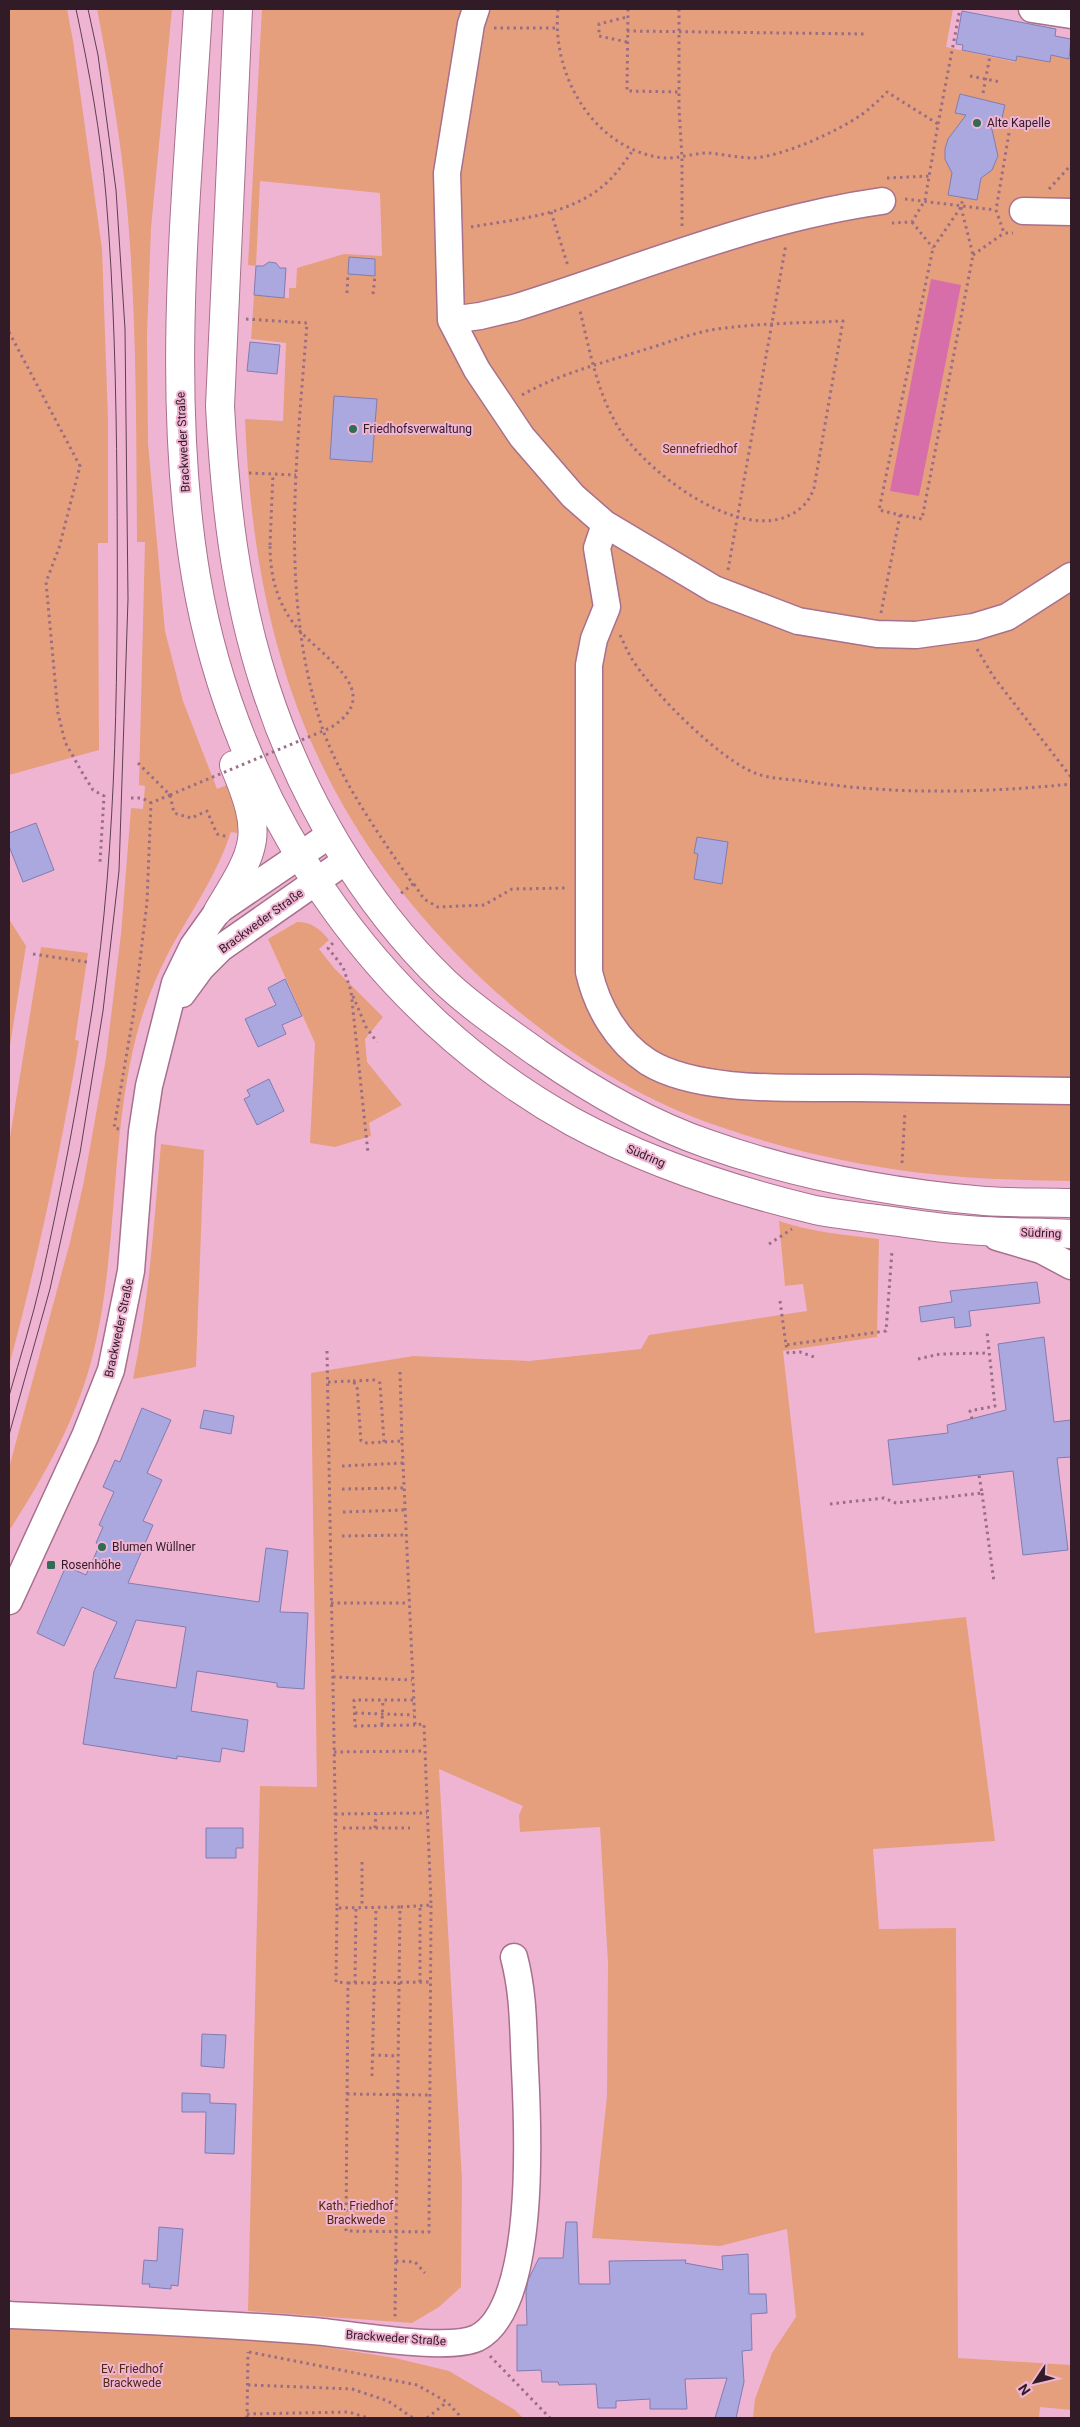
<svg xmlns="http://www.w3.org/2000/svg" width="1080" height="2427" font-family="Roboto,sans-serif">
	<rect width="100%" height="100%" fill="#f0b4d3"/>
	<path fill="#e59f7c" d="M9 9H67L73 41 102 249 108 419V543H98L99 750 9 775Z
		M97 9H172L151 228 147 336 148 443 165 631 183 701 217 789 227 785C233 799 242 817 237 833L231 832C218 872 193 909 172 946 157 974 144 1006 136 1037 109 1144 119 1256 91 1362 75 1422 42 1480 9 1531V1468L70 1242 84 1181 106 1058 121 934 131 808 143 809 145 786 139 785 145 542H137C136 427 137 311 126 196 120 134 109 71 97 9Z
		M262 9H953L946 47 1015 62 1016 56 1049 62 1051 55 1071 58V1181C1035 1180 999 1180 963 1177 882 1171 798 1154 721 1127 633 1098 552 1044 484 981 315 822 254 647 245 419L283 421 286 343 251 339 254 295 289 298V288H296L297 268 344 254 382 256 380 193 260 181 256 266 248 265Z
		M9 919 26 946 9 1052Z
		M297 922C312 922 320 929 329 940L319 949 334 968 383 1017 365 1039 367 1062 402 1105 369 1123 371 1136 335 1147 310 1143 315 1043 268 939Z
		M41 947 88 953 75 1040 79 1041C61 1151 38 1258 9 1366V1143Z
		M161 1144 204 1150 196 1367 133 1379C149 1301 154 1222 161 1144Z
		M779 1221C812 1232 845 1235 879 1239L877 1337 783 1351 815 1633 966 1617 995 1841 873 1849 879 1929 956 1928 958 2358 1071 2365V2410L1040 2407 1039 2418H753L755 2399 772 2353 796 2317 787 2229 720 2246 592 2238 607 2096 608 1963 600 1827 520 1832 519 1815 523 1806 439 1769 462 2180 461 2287 439 2307 412 2323 248 2311 260 1786 317 1787 311 1373 413 1356 529 1361 641 1349 649 1335 807 1311 803 1284 785 1286Z
		M9 2325 288 2341 395 2358 449 2371 515 2410 523 2418H9Z"/>
	<path fill="#d76ea9" d="M931 279 961 285 919 496 890 491Z"/>
	<path fill="#aba8e0" stroke="#807cb1" fill-rule="evenodd" d="M962 11 1056 29 1055 36 1071 39 1069 59 1051 55 1050 62 1017 56 1016 61 962 50 963 45 956 44Z
		M960 94 1005 105 1001 122 990 121 998 156 992 170 981 178 977 200 948 195 952 173 945 159V149L948 139 966 115 955 113Z
		M349 257 375 259V276L348 274Z
		M269 262 276 263 280 268H286L284 298 254 295 256 266H263Z
		M250 342 280 345 277 374 247 371Z
		M334 396 377 399 372 462 330 459Z
		M36 823 54 870 23 882 9 846V833Z
		M697 837 728 842 722 884 694 879 698 854 694 853Z
		M285 979 302 1016 282 1025 286 1034 258 1047 245 1019 276 1005 268 988Z
		M269 1079 284 1111 257 1125 244 1099 250 1096 247 1090Z
		M1037 1282 1040 1303 969 1311 971 1326 955 1328 954 1317 921 1322 919 1307 952 1302 950 1291Z
		M1044 1337 1054 1422 1071 1420V1457L1057 1458 1068 1550 1023 1555 1013 1471 893 1485 888 1440 948 1433 947 1425 1006 1410 998 1344Z
		M142 1408 171 1420 147 1473 162 1480 143 1521 153 1525 128 1583 259 1602 266 1548 288 1551 280 1612 308 1613 304 1689 277 1687V1683L197 1671 191 1711 248 1720 244 1752 222 1748 220 1762 177 1756V1759L83 1744 94 1671 117 1622 82 1607 64 1646 37 1633 66 1566 86 1575 100 1544 96 1543 103 1527 99 1525 114 1492 103 1487 115 1460 120 1462ZM136 1620 186 1627 176 1688 114 1678Z
		M204 1410 234 1416 231 1434 200 1428Z
		M206 1828H243V1848H236V1858H206Z
		M202 2034 226 2035 224 2068 201 2066Z
		M182 2093 210 2094V2103L236 2104 234 2154 205 2153 206 2112H182Z
		M566 2222H577L579 2284H610L609 2261 686 2260 685 2263 723 2270 722 2256 748 2254 749 2294H766L767 2313 751 2314 752 2350 742 2351 744 2382 736 2418H715L727 2378 685 2379 687 2409H650V2399L616 2401V2408H598L596 2384 559 2385 558 2382H542L541 2370 517 2371V2325H527L526 2292 528 2280 539 2258H563Z
		M159 2227 183 2229 178 2286 171 2285V2289L149 2287 150 2284H142L144 2260 157 2261Z"/>
	<g fill="none" stroke-linecap="round" stroke-linejoin="round">
		<defs>
			<path id="minor" d="M476 9 471 24 447 173 451 320 477 370 522 437 573 496 605 524 714 589 798 621 877 634 916 635 974 627 1007 617 1071 576
				M1032 9 1071 15
				M1023 211 1071 212
				M451 320 480 316 514 308C636 270 754 219 882 201
				M605 524 597 548 607 607 594 639 589 665V972C597 1007 617 1042 648 1062 700 1094 799 1087 859 1088 930 1089 1001 1090 1071 1091
				M182 994 201 968 221 948 347 860
				M997 1237 1041 1250 1071 1266
				M9 1601 85 1436 111 1370 131 1271 142 1132 149 1086 175 983 193 946 218 911 331 834
				M9 2315C110 2319 212 2323 313 2331 349 2334 447 2352 477 2338 537 2308 528 2127 525 2069 523 2030 524 1995 514 1957"/>
			<path id="major" d="M198 9C187 195 165 392 196 577 234 802 372 1011 573 1122 649 1163 731 1190 815 1210 835 1214 856 1216 876 1219 903 1222 929 1227 956 1229 994 1233 1033 1232 1071 1234
				M238 9 220 406C225 501 235 594 265 686 300 795 362 902 445 982 474 1009 507 1031 539 1054 592 1091 647 1123 708 1144 796 1175 892 1193 985 1201 1014 1203 1043 1202 1071 1203
				M218 911C257 847 264 836 234 765"/>
		</defs>
		<use href="#minor" stroke="#a7708d" stroke-width="29"/>
		<use href="#major" stroke="#a7708d" stroke-width="30"/>
		<path stroke="#996e85" stroke-width="3" stroke-dasharray="2.5 4" stroke-linecap="butt" d="M558 9C551 74 593 149 663 158 678 159 693 153 708 153 723 154 738 158 753 158 784 156 836 132 861 115 871 108 879 100 887 92L938 124 925 200 912 222 892 223
			M628 9 627 91 679 92
			M679 9V108L682 158V227
			M494 28H556
			M627 31 866 34
			M627 42 599 36V24L627 17
			M970 76 1001 82
			M983 93 990 56
			M938 124 960 9
			M1009 133 996 210 1004 233H1013
			M887 178 929 176
			M1049 189 1071 165
			M905 199 995 210
			M551 212 568 266
			M912 222 933 248
			M471 227C516 219 567 216 603 186 615 176 624 163 633 150
			M973 255 1004 233
			M347 293 348 274
			M373 294 375 276
			M246 319 307 323C297 457 279 594 321 724 338 777 381 838 413 884L400 894
			M9 332 80 466 59 548 46 582 58 713 65 742 83 774 93 790 104 796 100 862
			M522 395C559 374 599 364 640 351 668 343 695 331 725 328 764 323 804 323 843 321L814 488C812 493 809 500 805 504 755 556 649 475 620 430 597 394 590 351 580 311
			M249 473 296 475
			M900 515 922 519 973 255 961 207
			M270 545 273 474
			M728 570 786 244
			M881 613 900 515 879 510 933 248 961 207 963 197
			M620 635C624 643 627 651 632 659 652 692 719 759 755 773 769 779 788 779 804 781 891 795 983 793 1071 784
			M977 649 993 676 1071 777
			M138 763 170 795 174 813 191 818 207 811 217 834 228 837
			M131 798H142L151 803
			M414 884 424 899 438 907 484 905 512 889 568 888
			M333 943 328 948 343 967 351 991 368 1153
			M33 954 87 962
			M353 996 366 1027 377 1042
			M119 1129 114 1128 134 1011 147 902 151 803 170 795
			M902 1163 905 1111
			M769 1244 792 1229
			M780 1301 786 1345 886 1331 892 1251
			M786 1345 788 1353 800 1352 814 1357
			M327 1351 337 1908 400 1907 395 2317
			M918 1359 940 1354 989 1353
			M400 1372 402 1441
			M353 1381 374 1380 380 1383 384 1442
			M328 1382 352 1381 357 1385 361 1441 367 1443 402 1441 415 1725 424 1724 431 1905 400 1907
			M972 1419 970 1411 995 1406 987 1332
			M342 1466 403 1463
			M342 1489 404 1488
			M982 1493 994 1582
			M830 1504 884 1498 896 1503 982 1493 979 1475
			M343 1512 405 1510
			M342 1536 406 1535
			M331 1603H409
			M333 1677 412 1680
			M413 1700H354L355 1726 415 1725
			M355 1713 414 1715
			M382 1725 383 1699
			M334 1752 425 1751
			M335 1814 427 1813
			M343 1828H410
			M375 1828 376 1814
			M362 1862V1907
			M337 1908 336 1982 348 1983 346 2231 429 2232 431 1905
			M420 1982V1906
			M348 1983 432 1982
			M355 1983 356 1907
			M372 2055 398 2056
			M372 2076 376 1907
			M347 2094 431 2095
			M396 2261 415 2262 425 2273
			M249 2352 417 2385 447 2402 459 2415V2418
			M490 2356 550 2418
			M248 2385 352 2389 388 2401 413 2418
			M247 2414 349 2412 368 2418
			M247 2418 248 2352
			M427 2418 447 2402"/>
		<use href="#minor" stroke="#fff" stroke-width="26"/>
		<use href="#major" stroke="#fff" stroke-width="28"/>
		<path stroke="#5e3f50" stroke-width="1" d="M9 1396C20 1358 32 1320 41 1281 61 1192 78 1102 92 1011 118 840 118 658 117 485 116 388 114 292 106 196 101 134 89 70 76 9
			M9 1435 50 1289 80 1153 103 1011 119 871 128 599 125 329 116 190 98 55 88 9"/>
		<path stroke="#996e85" stroke-width="3" stroke-dasharray="2.5 4" stroke-linecap="butt" d="M170 795 330 728C390 691 317 655 294 624 276 600 270 574 270 545"/>
	</g>
	<g fill="#306c56" stroke="#f0b4d3" stroke-width="2">
		<circle cx="977" cy="123" r="5"/>
		<circle cx="353" cy="429" r="5"/>
		<circle cx="102" cy="1547" r="5"/>
		<rect x="46" y="1560" width="10" height="10" rx="2.5"/>
	</g>
	<g text-anchor="middle" stroke-width="4" stroke-linejoin="round" paint-order="stroke">
		<g font-size="12" fill="#311b27" stroke="#f0b4d3" text-anchor="start">
			<text x="987" y="127">Alte Kapelle</text>
			<text x="363" y="433">Friedhofsverwaltung</text>
			<text x="112" y="1551">Blumen Wüllner</text>
			<text x="61" y="1569">Rosenhöhe</text>
		</g>
		<g font-size="12" fill="#311b27" stroke="#f0b4d3">
			<text transform="translate(183 442) rotate(-93)" y="4">Brackweder Straße</text>
			<text transform="translate(261 921) rotate(-36)" y="4">Brackweder Straße</text>
			<text transform="translate(646 1156) rotate(23)" y="4">Südring</text>
			<text transform="translate(1041 1233) rotate(2)" y="4">Südring</text>
			<text transform="translate(119 1328) rotate(-78)" y="4">Brackweder Straße</text>
			<text transform="translate(396 2338) rotate(4)" y="4">Brackweder Straße</text>
		</g>
		<g font-size="12" fill="#522811" stroke="#f0b4d3">
			<text x="700" y="453">Sennefriedhof</text>
			<text x="356" y="2210">Kath. Friedhof<tspan x="356" dy="14">Brackwede</tspan></text>
			<text x="132" y="2373">Ev. Friedhof<tspan x="132" dy="14">Brackwede</tspan></text>
		</g>
	</g>
	<rect width="1080" height="2427" fill="none" stroke="#311b27" stroke-width="20"/>
	<g transform="translate(1035 2382) rotate(235)" stroke="#f0b4d3" stroke-width="4" paint-order="stroke">
	<path d="M0-4L9 19L0 12L-9 19Z" fill="#311b27"/>
	<text y="-8" font-size="14" font-weight="bold" text-anchor="middle" fill="#311b27">N</text>
	</g>
</svg>
